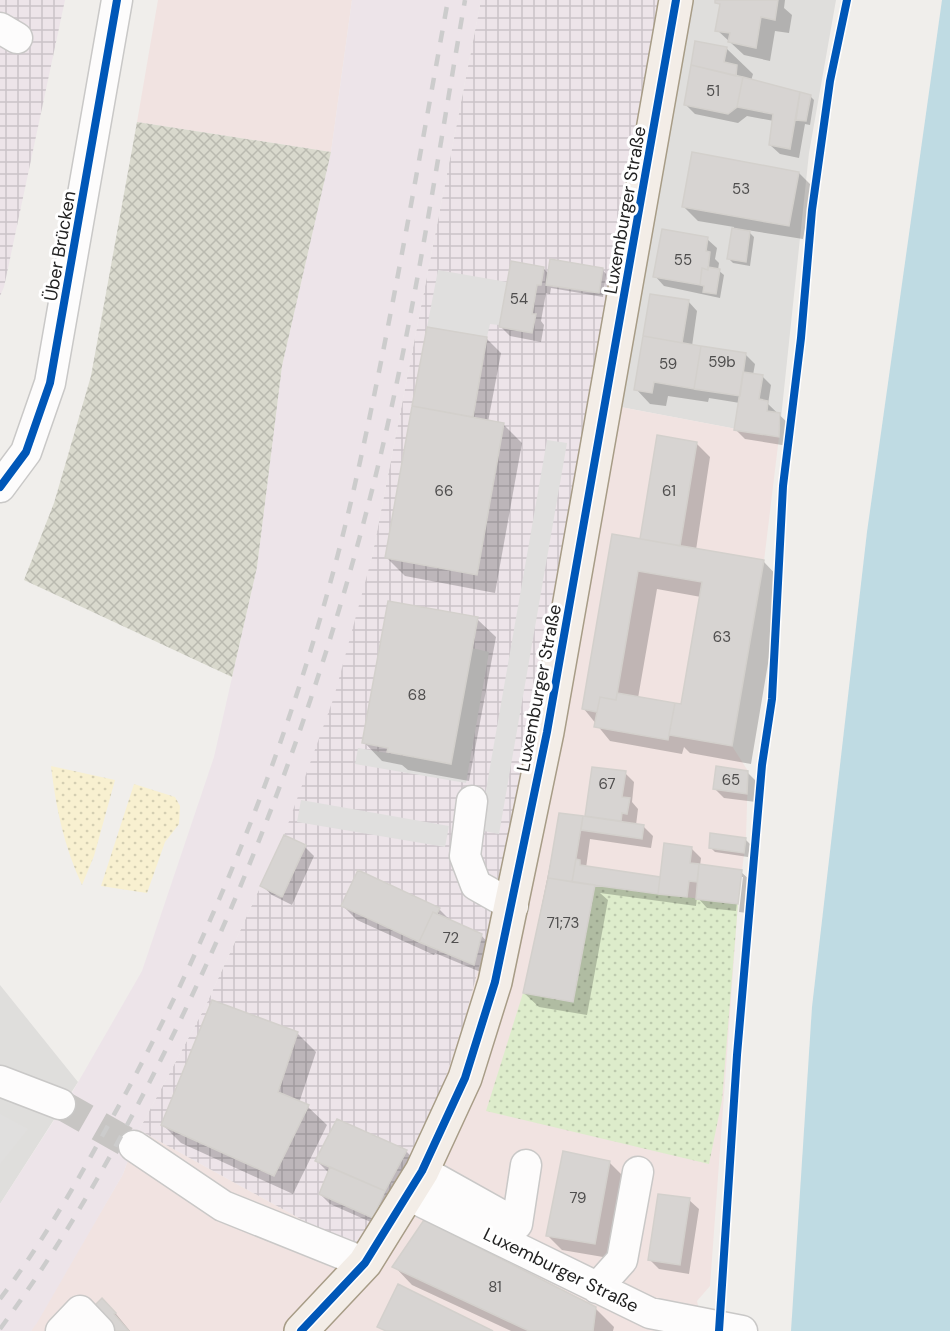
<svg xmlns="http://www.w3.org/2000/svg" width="950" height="1331" font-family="'DM Sans',sans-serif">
	<defs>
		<pattern id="industrial-grid" width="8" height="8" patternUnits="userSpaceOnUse" patternTransform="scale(1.5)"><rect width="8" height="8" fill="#ede4e9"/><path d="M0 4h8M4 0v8" fill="none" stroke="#cbc3c8"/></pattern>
		<pattern id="construction-cross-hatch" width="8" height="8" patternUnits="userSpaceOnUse" patternTransform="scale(1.5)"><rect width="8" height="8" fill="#d9d9cd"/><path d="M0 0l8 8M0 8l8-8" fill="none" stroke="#babab0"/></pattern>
		<pattern id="grass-dots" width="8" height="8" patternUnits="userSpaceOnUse" patternTransform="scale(1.5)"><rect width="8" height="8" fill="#ddeccb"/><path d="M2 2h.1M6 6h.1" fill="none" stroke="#bdcaae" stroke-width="1.8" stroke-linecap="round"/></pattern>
		<pattern id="sand-dots" width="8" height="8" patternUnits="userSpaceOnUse" patternTransform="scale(1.5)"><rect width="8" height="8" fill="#f8f0d0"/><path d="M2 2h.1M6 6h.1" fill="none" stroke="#d4ceb2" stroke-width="1.8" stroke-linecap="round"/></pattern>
	</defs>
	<rect width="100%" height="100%" fill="#f0eeeb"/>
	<path fill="#dfdedc" d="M661 0H836L809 153 779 437 589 401Z
		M0 985 78 1082 0 1204Z"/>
	<path fill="#f1e3e1" d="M158 0H352L331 152 137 122Z
		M589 401 779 437 764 561 732 746 748 771 746 838 738 904 710 1286 697 1301 704 1331H31L123 1174 139 1130 346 1244 431 1121 463 1025 491 923Z"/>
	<path fill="url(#industrial-grid)" d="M0 0H65L4 287 0 296Z
		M481 0H661L547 639 491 923 463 1025 431 1121 391 1196 363 1240 346 1244 139 1130 205 1007 284 835 372 557Z"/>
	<path fill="#ede4e9" d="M352 0H481L372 557 334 697 284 835 205 1007 139 1130 123 1174 37 1323 31 1331H0V1204L73 1091 142 971 214 757 257 567 282 366 331 152Z"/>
	<path fill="url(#construction-cross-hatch)" d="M137 122 331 152 282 366 257 567 232 677 24 580 54 503 91 376Z"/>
	<path fill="url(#grass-dots)" d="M595 885 738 904 722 1100 709 1164 486 1111 523 993 573 1002Z"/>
	<path fill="url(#sand-dots)" d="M51 766 115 780 94 856 82 885C64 846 56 809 51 766Z
		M134 784 175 797 180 806 179 824 165 842 147 893 101 886Z"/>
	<path fill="#e0dfde" d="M438 270 507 282 499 325 490 324 487 337 427 327Z
		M547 440 567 443 499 834 479 830Z
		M472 648 489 652 466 783 355 764 358 748 451 764Z
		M301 800 449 826 445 847 297 822Z
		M0 1114 28 1129 0 1164Z"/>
	<path fill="#bfdbe3" d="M942 0H950V1331H791L812 1007 867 532Z"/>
	<path fill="#0003" fill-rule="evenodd" d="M717 0H785L784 8 792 15 789 33 775 31 770 61 744 55 717 30 721 7Z
		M726 48 753 74 751 81 810 96 814 100 810 125 805 124 799 158 780 154 770 145 774 121 747 116 738 123 695 114 686 105Z
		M799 173 813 187 803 239 747 230 754 237 750 266 733 263 729 259 734 227 698 221 684 207Z
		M707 239 717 248 715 259 719 263 718 270 724 275 720 298 664 286 655 276Z
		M543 268 549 274 602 269 606 274 603 297 551 288 550 294 546 293 541 321 544 325 541 342 510 336 501 327Z
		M688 301 697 311 692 346 745 354 755 364 753 375 762 376 771 385 768 404 789 424 788 446 745 439 736 430 740 403 709 398 708 402 668 396 666 406 650 404 636 389Z
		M428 328 487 339 501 353 488 422 503 424 522 443 495 593 405 576 387 558Z
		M696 443 710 457 696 550 764 562 782 581 751 764 690 753 684 747 682 754 610 741 584 709 642 541ZM657 589 701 597 682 706 638 698Z
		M477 619 496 637 469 781 408 770 402 765 382 761 364 742Z
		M593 769 625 773 634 782 632 802 638 809 636 825 643 826 653 836 651 848 590 839 586 868 661 878 691 848 701 858 700 866 741 872 751 881 747 913 739 912 743 877H740L736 911 707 908 697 897 696 906 600 893 608 900 587 1015 539 1007 524 993 560 815 586 818Z
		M747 772 757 782 756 802 724 798 714 788Z
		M745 839 750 844 748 857 715 852 710 847Z
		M305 847 314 856 292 905 272 895 262 886Z
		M343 906 439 909 453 923 481 935 490 945 483 973 435 953 434 955 357 920Z
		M297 1033 316 1052 299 1103 308 1107 327 1125 293 1194 181 1143 162 1124Z
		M406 1151 420 1166 382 1227 330 1204 320 1194 329 1173 317 1161Z
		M609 1162 623 1176 609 1258 562 1250 548 1236Z
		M689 1200 699 1209 689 1274 659 1269 650 1260Z
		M394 1266 595 1308 614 1327 613 1331H511L412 1285Z
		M112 1309 130 1331H112Z"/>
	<path fill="#d7d4d2" stroke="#d3d0cc" stroke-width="1.5" d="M715 0H778L775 20 761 17 756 48 728 42 730 33 715 31 720 4 715 3Z
		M695 41 727 47 724 62 737 65 736 76 691 65Z
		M691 65 743 77 737 107 728 114 684 105Z
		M743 77 800 92 790 149 769 145 773 114 737 107Z
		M800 92 811 95 806 121 796 120Z
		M692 152 799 172 789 226 682 207Z
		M732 228 750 231 746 262 727 259Z
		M662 229 708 237 706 251 710 252 708 270 702 268 700 285 653 277Z
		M550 259 603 268 599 293 546 285Z
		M511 261 544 267 541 285H537L532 314H536L532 333 499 327Z
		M708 267 720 269 716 294 703 292 704 286 700 285 702 268 708 270Z
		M650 294 689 300 682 343 643 336Z
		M427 327 487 337 473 417 412 406Z
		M643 336 701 346 694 389 654 382 652 393 634 390Z
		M701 346 746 353 740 396 694 389Z
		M743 372 763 375 759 399 768 401 767 411 780 413 779 437 734 430Z
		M412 406 504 423 477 575 385 558Z
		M657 435 697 442 680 546 640 539Z
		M612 534 764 560 732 746 669 735 675 703 681 704 702 582 638 571 616 700 600 697 597 712 582 709Z
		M388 601 478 617 451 764 387 752 388 748 362 743Z
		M617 693 675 703 668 740 594 727 600 697 616 700Z
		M716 766 748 771 747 794 713 789Z
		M592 767 626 771 622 797 630 798 627 814 622 813 621 821 585 816Z
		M559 813 583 816 572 882 548 878Z
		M583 816 644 825 642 839 581 830Z
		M710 833 746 838 744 853 709 848Z
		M284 835 306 845 282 897 260 886Z
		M664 843 692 847 690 863 699 864 697 882 689 881 687 897 658 894Z
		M576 859 580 860V865L660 877 658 894 572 882Z
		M699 864 742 870 738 904 696 899Z
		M358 870 440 908 437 914 433 912 419 942 341 906Z
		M548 878 595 885 573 1002 523 993Z
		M433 912 482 934 474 965 419 942Z
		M212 1000 298 1032 278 1092 309 1105 274 1176 161 1125Z
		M337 1119 407 1150 385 1191 315 1161Z
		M563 1151 610 1161 595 1244 546 1236Z
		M330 1167 385 1191 373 1218 319 1194Z
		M658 1194 690 1198 680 1265 648 1260Z
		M424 1220 596 1307 593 1331H529L392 1267Z
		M398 1284 493 1331H386L377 1327Z
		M102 1298 116 1313 114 1314 129 1331H108L91 1309Z"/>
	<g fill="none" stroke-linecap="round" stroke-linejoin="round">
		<path stroke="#c7c5c3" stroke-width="30" stroke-dasharray="30 15" stroke-linecap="butt" d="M60 1104 134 1146"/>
		<defs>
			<path id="minor" d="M0 28 17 38
				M0 487 26 452 50 383 117 0
				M472 801 465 856 476 885 513 906
				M0 1081 60 1104
				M134 1146 223 1206 365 1263
				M422 1171 517 1224 526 1165
				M408 1195 650 1313 742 1331
				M597 1288 622 1260 638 1172
				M61 1331 80 1311 99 1331"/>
			<path id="major" d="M301 1331 365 1263 422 1171 465 1078 495 982 547 732 676 0"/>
		</defs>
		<use href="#minor" stroke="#c9c8c7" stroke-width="33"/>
		<use href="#major" stroke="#a79c86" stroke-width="36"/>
		<use href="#minor" stroke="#fdfcfc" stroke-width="30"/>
		<use href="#major" stroke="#f3ede7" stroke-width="33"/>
		<path stroke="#ccc" stroke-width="4.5" stroke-dasharray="12 12" stroke-linecap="butt" d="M0 1299C49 1234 88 1162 127 1091 227 904 305 700 353 493 390 330 418 165 448 0
			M0 1329C69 1235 126 1132 177 1027 259 858 323 681 370 498 412 335 436 166 465 0"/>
		<defs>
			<path id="cycleway" d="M0 487 26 452 50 383 117 0
				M301 1331 365 1263 422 1171 465 1078 495 982 547 732 676 0
				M719 1331 737 1055 762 765 772 699 783 486 801 338 812 210 830 81 847 0"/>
		</defs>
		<use href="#cycleway" stroke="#fff" stroke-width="11"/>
		<use href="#cycleway" stroke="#0057b8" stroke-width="8"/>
	</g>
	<g text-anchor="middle" stroke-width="6" stroke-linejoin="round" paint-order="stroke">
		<g font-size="15" fill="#4f4e4e">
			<text x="713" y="96">51</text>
			<text x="741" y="194">53</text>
			<text x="683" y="265">55</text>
			<text x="519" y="304">54</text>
			<text x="722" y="367">59b</text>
			<text x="668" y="369">59</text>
			<text x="444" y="496">66</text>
			<text x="669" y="496">61</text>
			<text x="722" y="642">63</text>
			<text x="417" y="700">68</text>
			<text x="731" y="785">65</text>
			<text x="607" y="789">67</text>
			<text x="563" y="928">71;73</text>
			<text x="451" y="943">72</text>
			<text x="578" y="1203">79</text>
			<text x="495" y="1292">81</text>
		</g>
		<g font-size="18" fill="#222" stroke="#fff">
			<text transform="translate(625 210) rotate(-80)" y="6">Luxemburger Straße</text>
			<text transform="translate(60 246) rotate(-80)" y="6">Über Brücken</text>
			<text transform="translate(539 688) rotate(-79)" y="6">Luxemburger Straße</text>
			<text transform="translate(561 1270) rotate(26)" y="6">Luxemburger Straße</text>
		</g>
	</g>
</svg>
